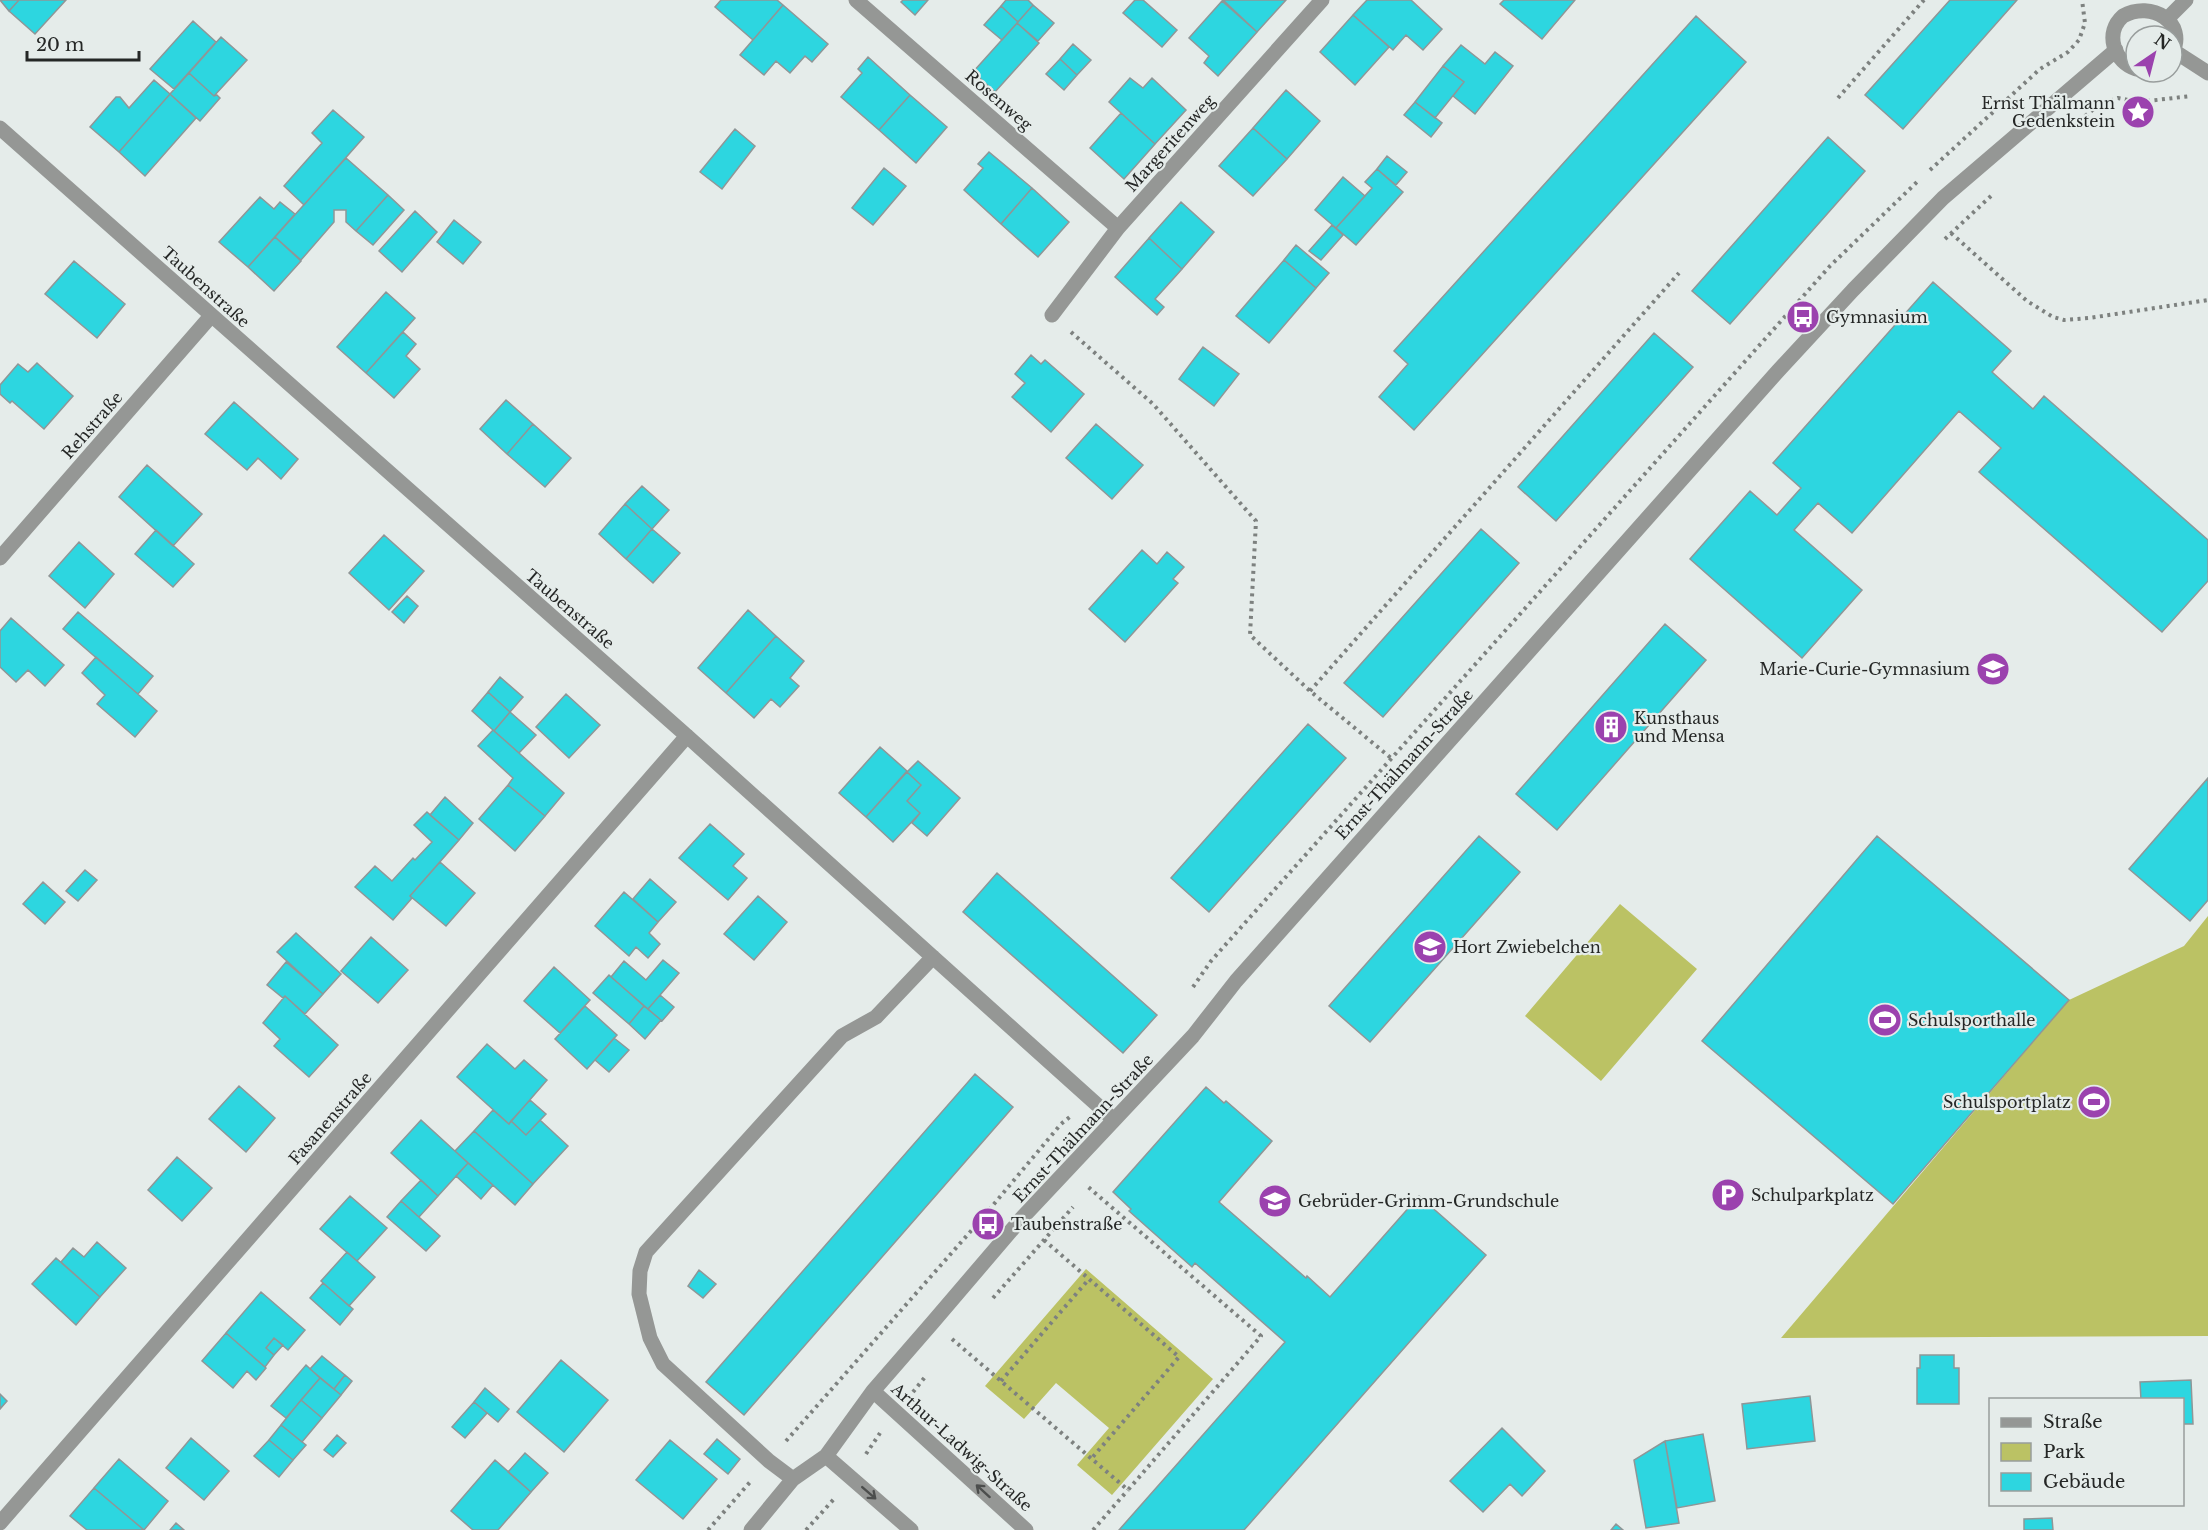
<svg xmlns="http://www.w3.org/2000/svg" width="2208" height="1530" font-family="'Libre Baskerville',serif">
	<rect width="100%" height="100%" fill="#e5ecea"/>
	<path fill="#bbc264" d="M1620 904 1697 969 1601 1081 1525 1016Z
		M2208 916V1336L1781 1338 2069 1000 2184 946Z
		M1086 1269 1213 1379 1112 1495 1077 1465 1109 1428 1056 1383 1024 1419 985 1386Z"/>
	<path fill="#2dd6e0" stroke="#8f9697" stroke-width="1.5" d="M0 0H19L9 11Z
		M19 0H66L35 34 9 11Z
		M721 0H777L783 5 753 40 715 7Z
		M903 0H928L915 15 901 2Z
		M1006 0H1028L1033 5 1018 22 1001 6Z
		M1135 0H1143L1177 30 1162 47 1123 13Z
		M1223 0H1286L1257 32Z
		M1367 0H1411L1442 29 1423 50 1406 35 1393 50 1353 15Z
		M1504 0H1575L1542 39 1500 4Z
		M1950 0H2017L1903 129 1865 95Z
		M1222 1 1257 32 1218 76 1204 63 1209 56 1189 38Z
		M783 5 828 44 812 62 805 56 790 73 776 61 764 75 740 55Z
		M1033 5 1054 23 1038 41 1017 23Z
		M1001 6 1018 22 1002 40 984 25Z
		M1353 15 1389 47 1355 85 1320 52Z
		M1696 16 1746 62 1414 430 1379 397 1408 364 1394 351Z
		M193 21 216 42 174 89 150 69Z
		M1017 23 1039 43 995 92 973 72Z
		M221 37 247 60 214 96 189 73Z
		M1073 44 1091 60 1077 75 1060 59Z
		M1461 45 1485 64 1495 52 1513 66 1475 114 1453 96 1464 82 1443 66Z
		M868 57 910 95 879 130 841 97 862 73 858 69Z
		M1060 59 1077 75 1064 90 1046 74Z
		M1443 66 1464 82 1435 118 1415 102Z
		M189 73 214 96 217 95 220 98 200 121 170 94Z
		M1130 78 1143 88 1152 78 1186 110 1155 144 1109 102Z
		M154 80 170 94 119 152 90 127 116 97H120L129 108Z
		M1286 90 1320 121 1287 159 1253 128Z
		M170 94 196 118 145 176 119 152Z
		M910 95 947 127 916 163 879 130Z
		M1415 102 1442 123 1431 137 1404 115Z
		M333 110 364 137 304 205 284 186 322 143 312 133Z
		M1121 113 1155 144 1124 179 1090 148Z
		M1253 128 1287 159 1253 196 1219 166Z
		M735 129 755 146 722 189 700 172Z
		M1828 137 1865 171 1730 324 1692 291Z
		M989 152 1032 188 1001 224 964 190 983 168 978 164Z
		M1387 156 1407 172 1396 185 1377 169Z
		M346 158 388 195 356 231 346 222V210H334V222L301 260 275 237Z
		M884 168 906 186 873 225 852 208Z
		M1377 169 1403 192 1356 245 1336 228 1372 188 1365 182Z
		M1343 177 1365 196 1336 228 1315 210Z
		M1032 188 1069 222 1038 257 1001 224Z
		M388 195 404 210 373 245 356 231Z
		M260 197 274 209 280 202 295 214 248 267 219 242Z
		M1181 202 1214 232 1182 269 1149 238Z
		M415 211 437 232 402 272 379 251Z
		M454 220 481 242 463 264 437 242Z
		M1332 225 1343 235 1321 260 1309 251Z
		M275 237 301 261 274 291 248 267Z
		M1149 238 1182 269 1155 299 1164 307 1157 315 1115 277Z
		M1296 245 1329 273 1316 288 1284 260Z
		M1284 260 1316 288 1269 343 1236 316Z
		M74 261 125 304 97 338 45 294Z
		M1933 282 2011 351 1992 372 2033 409 2044 396 2208 540V581L2162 632 1979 472 2001 448 1959 411 1852 533 1818 503 1794 530 1862 590 1802 658 1690 559 1750 491 1777 515 1801 488 1773 463Z
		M386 292 415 318 366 373 337 347Z
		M403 332 416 344 406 356 420 369 394 398 366 373Z
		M1654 333 1693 367 1556 521 1518 487Z
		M1203 347 1239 374 1214 406 1179 379Z
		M1031 355 1041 364 1045 360 1084 394 1051 432 1012 397 1025 383 1015 374Z
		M37 363 73 396 44 429 12 401 10 403 0 394V385L18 364 28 372Z
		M506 400 533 424 507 454 480 429Z
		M234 402 298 459 281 479 258 458 247 470 205 434Z
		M533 424 571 458 545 487 507 454Z
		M1096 424 1143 465 1112 499 1066 458Z
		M147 465 202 514 173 546 119 497Z
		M642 486 669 510 652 529 625 504Z
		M625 504 652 529 626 559 599 534Z
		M652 529 680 553 653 583 626 559Z
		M1481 529 1519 563 1383 717 1344 683Z
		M156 530 194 564 173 587 135 554Z
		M384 535 424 571 389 610 349 573Z
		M79 542 114 574 85 608 49 576Z
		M1142 550 1157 564 1167 552 1184 567 1173 579 1178 583 1125 642 1089 609Z
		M407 596 418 606 404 623 392 612Z
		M748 610 776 636 726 693 698 668Z
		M78 612 153 676 138 694 63 629Z
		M11 618 64 665 45 686 28 670 16 682 0 667V631Z
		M1665 624 1706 660 1557 830 1516 794Z
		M776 636 804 661 790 678 799 686 780 707 771 699 754 718 726 693Z
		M96 657 157 711 135 737 97 704 105 695 82 673Z
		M500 677 523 697 510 712 488 692Z
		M488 692 510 712 494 731 472 711Z
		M566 694 600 725 569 758 536 727Z
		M510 712 536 735 519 753 494 731Z
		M1308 724 1346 758 1209 912 1171 878Z
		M493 730 564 793 545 816 508 785 513 778 478 746Z
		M880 747 907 771 866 817 839 793Z
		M918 761 960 798 927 836 912 823 920 813 907 801 921 785 907 772Z
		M907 772 921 785 907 801 920 813 893 842 866 817Z
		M2208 778V900L2190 921 2129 869Z
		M508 785 545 816 515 851 479 819Z
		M445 797 473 823 459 840 430 815Z
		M427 812 459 840 410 896 412 898 393 920 355 887 375 866 392 881 413 858 415 860 432 842 414 825Z
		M710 824 744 854 733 866 747 878 728 900 679 858Z
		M1479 836 1520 872 1370 1042 1329 1006Z
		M1877 836 2069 1000 1893 1204 1702 1041Z
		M440 862 475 893 446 926 410 896Z
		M85 870 97 880 78 901 66 891Z
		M997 873 1157 1015 1123 1053 963 912Z
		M650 879 676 902 658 922 633 899Z
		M43 882 65 902 45 924 23 904Z
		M624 892 658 922 649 933 660 944 648 958 636 947 629 956 595 926Z
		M758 896 787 922 754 960 724 934Z
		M296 933 341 974 323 994 277 952Z
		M371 937 408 970 378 1003 341 971Z
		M663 960 679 973 648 1009 611 977 624 961 646 980Z
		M286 962 323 994 305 1014 285 996 283 998 267 985Z
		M554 967 590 1000 560 1033 524 1001Z
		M609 975 644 1006 629 1024 593 993Z
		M660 995 674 1007 662 1021 648 1009Z
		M285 996 338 1045 309 1077 274 1046 280 1039 263 1023Z
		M585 1006 617 1035 587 1069 555 1039Z
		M644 1006 661 1020 645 1039 629 1024Z
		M614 1038 629 1050 609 1072 595 1060Z
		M487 1044 515 1069 524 1060 547 1080 509 1124 457 1077Z
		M975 1074 1013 1107 744 1415 706 1382Z
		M239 1086 275 1118 246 1152 209 1119Z
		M1206 1087 1224 1103 1226 1101 1272 1141 1219 1202 1306 1278 1307 1276 1330 1297 1419 1196 1486 1255 1244 1530H1119L1285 1342 1195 1263 1192 1267 1129 1211 1131 1209 1113 1192Z
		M530 1100 546 1114 526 1135 511 1121Z
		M493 1110 509 1124 511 1121 526 1135 540 1120 568 1146 533 1184 474 1131Z
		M421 1120 468 1163 438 1196 391 1153Z
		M474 1131 533 1184 515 1205 455 1151Z
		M177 1157 212 1188 182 1221 148 1190Z
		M468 1163 493 1185 481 1199 456 1176Z
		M421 1180 438 1196 419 1217 401 1201Z
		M350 1196 387 1228 357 1261 320 1229Z
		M401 1201 440 1236 426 1251 387 1217Z
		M97 1242 126 1268 100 1297 61 1262 73 1248 84 1257Z
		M347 1252 375 1277 349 1306 321 1281Z
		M56 1258 100 1297 76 1325 32 1284Z
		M699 1270 716 1284 703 1298 688 1286Z
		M323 1283 353 1309 340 1325 310 1298Z
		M261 1292 305 1330 288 1350 274 1338 266 1348 274 1355 265 1367 226 1333Z
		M226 1333 266 1368 256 1380 247 1371 233 1388 202 1361Z
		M274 1338 283 1345 274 1355 266 1348Z
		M1920 1355H1954V1368H1959V1404H1917V1368H1920Z
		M322 1356 345 1375 334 1389 310 1369Z
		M561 1360 608 1400 564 1452 517 1412Z
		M306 1365 320 1378 286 1418 271 1406Z
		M345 1375 352 1381 341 1395 334 1389Z
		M320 1378 341 1395 322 1418 301 1400Z
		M2191 1380 2193 1424H2182V1400H2141L2140 1382Z
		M485 1388 509 1409 498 1422 474 1402Z
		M0 1394 7 1401 0 1409Z
		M1810 1396 1815 1441 1747 1449 1742 1404Z
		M301 1400 322 1418 302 1442 281 1425Z
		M474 1402 487 1413 465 1438 452 1427Z
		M281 1425 306 1445 293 1460 269 1440Z
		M1502 1428 1545 1471 1522 1496 1510 1484 1483 1512 1450 1481Z
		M1703 1434 1715 1501 1677 1508 1665 1441Z
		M337 1435 346 1443 333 1457 324 1450Z
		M191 1438 229 1471 204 1500 166 1468Z
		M717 1439 740 1459 728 1474 704 1454Z
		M269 1440 293 1460 279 1477 254 1456Z
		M670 1440 717 1479 683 1519 636 1480Z
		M1665 1441 1679 1523 1646 1528 1634 1460Z
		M525 1453 548 1473 531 1492 508 1472Z
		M119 1459 168 1501 144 1530 94 1488Z
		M495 1460 531 1492 498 1530H473L451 1511Z
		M94 1488 144 1530H87L70 1516Z
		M2052 1518 2053 1530H2024V1519Z
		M176 1523 184 1530H170Z
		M1616 1524 1623 1530H1611Z"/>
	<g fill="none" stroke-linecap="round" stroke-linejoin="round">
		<path stroke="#7d817f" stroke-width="4" stroke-dasharray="3 4.5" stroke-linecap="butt" d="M1838 98 1924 0
			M2085 116 2099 105 2118 98 2139 102 2191 96
			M1930 170 2040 69 2068 52 2079 40 2085 23 2082 0
			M1951 233 2027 301 2053 317 2064 320 2089 318 2208 300
			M1945 239 1992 195
			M1071 332 1153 404 1256 521 1250 635 1310 691 1391 758
			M1310 691 1679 273
			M1193 987 1211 961 1830 266 1918 181
			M1044 1240 1089 1279
			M993 1298 1073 1207
			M952 1339 1128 1490 1261 1336 1087 1186
			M1001 1381 1089 1279 1179 1357 1091 1459
			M913 1392 925 1377
			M786 1441 978 1223 1061 1124 1071 1116
			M866 1454 880 1433
			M708 1530 751 1481
			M806 1530 834 1499
			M1093 1530 1128 1490"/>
		<path stroke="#959795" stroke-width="15" d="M856 0 1118 228
			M2168 18 2186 0
			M2174 51 2208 73
			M2136 69C2124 65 2118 58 2114 46 2111 35 2114 24 2123 16 2151 0 2188 22 2172 54
			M0 128 687 736 1114 1120
			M1052 315 1118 228 1322 0
			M0 558 211 316
			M873 1391 1026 1530
			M826 1456 911 1530
			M793 1479 769 1461 663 1364 650 1338 639 1294 640 1271 646 1252 842 1036 876 1017 933 957
			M0 1523 687 736
			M751 1530 793 1479 826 1456 873 1391 933 1322 1021 1219 1193 1036 1236 981 1778 371 1853 290 1943 198 2116 50"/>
	</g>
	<defs><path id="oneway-shaft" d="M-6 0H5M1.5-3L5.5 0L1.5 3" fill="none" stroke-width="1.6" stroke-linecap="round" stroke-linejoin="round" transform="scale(1.5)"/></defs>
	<g stroke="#4c4e4d">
		<use href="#oneway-shaft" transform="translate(983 1491) rotate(-138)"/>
		<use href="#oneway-shaft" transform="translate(869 1493) rotate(41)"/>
	</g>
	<defs>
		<symbol id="sight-disc" viewBox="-11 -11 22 22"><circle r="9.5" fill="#9b42ae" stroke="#e5ecea"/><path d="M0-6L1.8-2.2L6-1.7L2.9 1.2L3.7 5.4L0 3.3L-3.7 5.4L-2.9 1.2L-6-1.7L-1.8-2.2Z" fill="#fff"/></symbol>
		<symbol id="bus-disc" viewBox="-11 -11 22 22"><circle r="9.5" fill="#9b42ae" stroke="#e5ecea"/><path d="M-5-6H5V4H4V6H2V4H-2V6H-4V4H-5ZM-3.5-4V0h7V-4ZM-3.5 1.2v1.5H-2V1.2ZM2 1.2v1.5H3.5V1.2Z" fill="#fff"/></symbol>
		<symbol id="school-disc" viewBox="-11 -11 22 22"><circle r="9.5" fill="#9b42ae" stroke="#e5ecea"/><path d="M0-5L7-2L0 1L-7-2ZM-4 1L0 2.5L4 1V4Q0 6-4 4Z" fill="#fff"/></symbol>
		<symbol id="building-disc" viewBox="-11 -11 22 22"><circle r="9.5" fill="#9b42ae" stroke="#e5ecea"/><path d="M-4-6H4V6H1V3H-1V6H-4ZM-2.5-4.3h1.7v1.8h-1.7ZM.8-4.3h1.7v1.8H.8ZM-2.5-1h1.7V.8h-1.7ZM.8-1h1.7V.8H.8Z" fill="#fff"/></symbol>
		<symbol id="stadium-disc" viewBox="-11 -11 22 22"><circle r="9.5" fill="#9b42ae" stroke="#e5ecea"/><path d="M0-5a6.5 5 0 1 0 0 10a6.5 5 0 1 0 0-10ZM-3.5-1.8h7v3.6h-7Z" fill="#fff"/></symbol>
		<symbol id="parking-disc" viewBox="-11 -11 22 22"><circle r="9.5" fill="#9b42ae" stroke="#e5ecea"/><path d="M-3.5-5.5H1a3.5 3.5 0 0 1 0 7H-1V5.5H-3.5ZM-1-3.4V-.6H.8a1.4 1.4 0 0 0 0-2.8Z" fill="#fff"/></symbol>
	</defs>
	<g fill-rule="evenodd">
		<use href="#sight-disc" x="2119" y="93" width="38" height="38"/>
		<use href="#bus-disc" x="1784" y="298" width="38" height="38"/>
		<use href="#school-disc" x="1974" y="650" width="38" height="38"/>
		<use href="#building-disc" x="1592" y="708" width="38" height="38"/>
		<use href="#school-disc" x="1411" y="928" width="38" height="38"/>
		<use href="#stadium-disc" x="1866" y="1001" width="38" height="38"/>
		<use href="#stadium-disc" x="2075" y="1083" width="38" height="38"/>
		<use href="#parking-disc" x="1709" y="1176" width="38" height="38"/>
		<use href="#school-disc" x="1256" y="1182" width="38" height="38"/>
		<use href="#bus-disc" x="969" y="1205" width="38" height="38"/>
	</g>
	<g text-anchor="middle" stroke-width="4.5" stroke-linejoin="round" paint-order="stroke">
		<g font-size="16" fill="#252726" stroke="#e5ecea">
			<text transform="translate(999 100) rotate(41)" y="6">Rosenweg</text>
			<text transform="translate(1170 143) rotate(-48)" y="6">Margeritenweg</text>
			<text transform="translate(206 287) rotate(42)" y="6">Taubenstraße</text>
			<text transform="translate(92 425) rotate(-49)" y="6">Rehstraße</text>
			<text transform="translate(570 609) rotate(41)" y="6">Taubenstraße</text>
			<text transform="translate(1404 764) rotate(-48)" y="6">Ernst-Thälmann-Straße</text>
			<text transform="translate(330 1118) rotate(-49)" y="6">Fasanenstraße</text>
			<text transform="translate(1083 1128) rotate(-47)" y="6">Ernst-Thälmann-Straße</text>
			<text transform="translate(962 1447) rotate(42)" y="6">Arthur-Ladwig-Straße</text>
		</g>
		<g font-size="16" fill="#252726" stroke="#e5ecea" text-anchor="start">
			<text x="2115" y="109" text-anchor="end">Ernst Thälmann<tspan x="2115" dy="18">Gedenkstein</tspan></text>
			<text x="1826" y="323">Gymnasium</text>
			<text x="1970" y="675" text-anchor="end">Marie-Curie-Gymnasium</text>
			<text x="1634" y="724">Kunsthaus<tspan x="1634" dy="18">und Mensa</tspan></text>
			<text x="1453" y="953">Hort Zwiebelchen</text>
			<text x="1908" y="1026">Schulsporthalle</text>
			<text x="2071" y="1108" text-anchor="end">Schulsportplatz</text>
			<text x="1751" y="1201">Schulparkplatz</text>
			<text x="1298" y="1207">Gebrüder-Grimm-Grundschule</text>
			<text x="1011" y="1230">Taubenstraße</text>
		</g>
	</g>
	<rect x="1989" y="1398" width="195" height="108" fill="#e5ecea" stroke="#989d9c" stroke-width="1.5"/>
	<rect x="2001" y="1418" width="30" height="9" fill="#959795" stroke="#989d9c" stroke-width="1.5"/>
	<text x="2043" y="1428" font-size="18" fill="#252726">Straße</text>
	<rect x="2001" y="1443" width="30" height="18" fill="#bbc264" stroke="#989d9c" stroke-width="1.5"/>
	<text x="2043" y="1458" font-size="18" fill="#252726">Park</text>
	<rect x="2001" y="1473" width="30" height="18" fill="#2dd6e0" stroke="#989d9c" stroke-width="1.5"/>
	<text x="2043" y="1488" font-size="18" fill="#252726">Gebäude</text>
	<g transform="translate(2154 54) rotate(35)"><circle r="28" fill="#e5ecea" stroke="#989d9c" stroke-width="1.5"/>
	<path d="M0-4.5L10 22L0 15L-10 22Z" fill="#9b42ae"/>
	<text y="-9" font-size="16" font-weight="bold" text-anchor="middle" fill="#252726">N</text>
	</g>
	<path d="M27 51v9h112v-9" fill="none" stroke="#252726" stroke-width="3"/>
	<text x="36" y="51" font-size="18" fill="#252726" stroke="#e5ecea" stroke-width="4.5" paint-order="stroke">20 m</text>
</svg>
